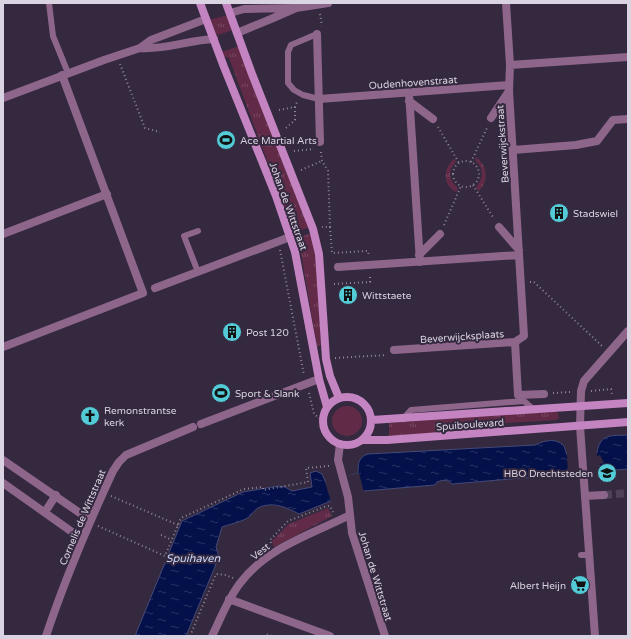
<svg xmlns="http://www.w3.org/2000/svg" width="631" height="639" font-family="'Varela Round',sans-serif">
	<defs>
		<pattern id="grass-tufts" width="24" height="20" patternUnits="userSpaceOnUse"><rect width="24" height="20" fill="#612b48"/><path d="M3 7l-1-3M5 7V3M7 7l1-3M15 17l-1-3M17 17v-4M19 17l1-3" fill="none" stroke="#774962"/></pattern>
		<pattern id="water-ripples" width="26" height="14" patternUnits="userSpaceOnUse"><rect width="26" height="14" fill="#041049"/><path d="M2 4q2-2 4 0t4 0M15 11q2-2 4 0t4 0" fill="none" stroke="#283263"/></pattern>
	</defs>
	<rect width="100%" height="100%" fill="#34293f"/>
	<path fill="url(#grass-tufts)" d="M228 15 233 30 218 35 214 33 209 20Z
		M239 46 310 227 294 233 229 58 223 56 222 52Z
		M476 157C488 166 489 181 479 191L476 187C484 178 484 168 475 160Z
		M454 159 456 162C447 170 449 181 458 188L456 192C442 185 443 168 454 159Z
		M312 233 317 268 321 344 317 347 300 247 296 238Z
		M554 411 558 413 559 418 556 420 507 423 489 430 389 436V423Z
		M328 508 332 516 274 547 272 541 289 524Z"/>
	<path fill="#612b48" d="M332 421a15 15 0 1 1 30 0a15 15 0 1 1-30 0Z"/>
	<path fill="url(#water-ripples)" stroke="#444a77" d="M628 435V469L452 484C448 479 442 480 437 482L435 485 364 491 331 501 299 514C286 507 272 501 258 508 254 510 252 515 249 517 242 522 230 524 222 527L216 547 219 557 186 636H135L182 521 243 492 278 486 285 487 292 491 312 487 310 473 316 471 322 474 326 483 358 473C358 464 358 457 368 454L535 445C543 441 556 437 564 446 565 448 566 453 567 455L597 453C600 433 611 436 628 435Z"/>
	<path fill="#34293f" d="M597 452V456L600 455 604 463 600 464V473L568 476 567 454Z
		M359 473 364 492 331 502 325 482Z"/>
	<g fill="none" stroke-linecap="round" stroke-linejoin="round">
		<path stroke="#4d4257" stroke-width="8" stroke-dasharray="8 4" stroke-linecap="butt" d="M604 495 628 493"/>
		<path stroke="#8f8697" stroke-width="2" stroke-dasharray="1 3" stroke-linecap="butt" d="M320 14 322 26
			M120 64 145 128 160 132
			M279 110 295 107 297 102
			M438 127 459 163
			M286 128 295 120V107
			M294 151 314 149
			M321 152 322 161 328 171 330 227H322
			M453 174a13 13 0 1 1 26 0a13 13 0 1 1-26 0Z
			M471 162 488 126
			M301 170 322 161
			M473 185 494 219
			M444 225 461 186
			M330 227 332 253 368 251 369 256
			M280 250 304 375
			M530 282H534L602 346
			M334 284 370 282V275
			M335 358 387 355
			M591 391 611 389 612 394
			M309 393 314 414 323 421
			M553 393 571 392
			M111 496 178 525
			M98 526 165 556 181 518 244 489 263 487V490L308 482 306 468 329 466
			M161 535 172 540
			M271 543 270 540 288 521 327 506H330L333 512
			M190 636 216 574 226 575 233 578
			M264 636 265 634 272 636"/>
		<path stroke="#8e668c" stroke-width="6" d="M49 3 53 36 68 73
			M317 34 291 45 288 52V83L294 90 303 95 319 99
			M198 272 184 236 198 231
			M403 419 411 410 524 401 534 410
			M581 555H589"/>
		<path stroke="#8e668c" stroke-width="8" d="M230 13 244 9 294 8
			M237 33 271 19 296 8 328 3
			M317 34 320 142
			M140 48C165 50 189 40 214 39
			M510 65 628 57
			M409 93 420 262
			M3 98 104 60 140 48 151 40 206 19
			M319 99 509 85
			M409 101 433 119
			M491 118 509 91
			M513 150 576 145 597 141 613 120 628 119
			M499 227 519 250
			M3 234 107 194
			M419 255 440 234
			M338 267 519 255
			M155 288 290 237
			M515 342 518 395 544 394
			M3 347 143 293 62 75
			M394 350 515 342 524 336 509 91 510 65 506 3
			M201 424 319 379
			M340 444 338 460 348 497 352 533 385 636
			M3 460 90 520
			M3 483 82 539
			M585 496 604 495
			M45 512 56 495
			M229 599 330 636
			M46 636C65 579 88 525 113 471L119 462 126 455 193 427
			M212 636C221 618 228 598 241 582 268 547 312 534 350 515
			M595 636 580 426 581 391 584 381 628 331"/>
		<path stroke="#c384c1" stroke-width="8" d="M200 3 224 67 276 196 295 252 319 379 327 407
			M226 3 252 74 313 229 319 254 326 359 330 376 339 398
			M323 421a24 24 0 1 1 48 0a24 24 0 1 1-48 0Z
			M372 420 628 403
			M362 440H387L628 422"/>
	</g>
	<defs>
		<symbol id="stadium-disc" viewBox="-11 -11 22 22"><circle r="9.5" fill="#52cbd7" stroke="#34293f"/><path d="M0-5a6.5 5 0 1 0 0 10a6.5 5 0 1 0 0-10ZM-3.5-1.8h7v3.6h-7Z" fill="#111"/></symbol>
		<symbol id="building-disc" viewBox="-11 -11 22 22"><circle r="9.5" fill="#52cbd7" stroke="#34293f"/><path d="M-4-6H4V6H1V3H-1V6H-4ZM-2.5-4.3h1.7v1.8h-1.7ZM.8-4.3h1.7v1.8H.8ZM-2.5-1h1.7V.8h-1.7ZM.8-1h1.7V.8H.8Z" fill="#111"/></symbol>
		<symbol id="church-disc" viewBox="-11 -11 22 22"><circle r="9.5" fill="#52cbd7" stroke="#34293f"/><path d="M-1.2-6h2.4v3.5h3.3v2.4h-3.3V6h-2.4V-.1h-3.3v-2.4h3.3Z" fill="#111"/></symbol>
		<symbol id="university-disc" viewBox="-11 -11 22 22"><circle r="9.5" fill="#52cbd7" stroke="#34293f"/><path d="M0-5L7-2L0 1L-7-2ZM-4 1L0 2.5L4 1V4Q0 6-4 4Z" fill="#111"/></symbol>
		<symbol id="supermarket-disc" viewBox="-11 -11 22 22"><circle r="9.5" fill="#52cbd7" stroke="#34293f"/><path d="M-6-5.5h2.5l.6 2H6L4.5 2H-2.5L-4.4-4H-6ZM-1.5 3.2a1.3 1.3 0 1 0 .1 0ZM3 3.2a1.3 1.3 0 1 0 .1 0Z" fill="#111"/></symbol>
	</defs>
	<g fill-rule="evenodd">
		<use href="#stadium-disc" x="215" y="129" width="22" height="22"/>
		<use href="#building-disc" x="548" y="202" width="22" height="22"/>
		<use href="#building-disc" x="337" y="284" width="22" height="22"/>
		<use href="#building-disc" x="221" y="321" width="22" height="22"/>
		<use href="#stadium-disc" x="210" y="382" width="22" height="22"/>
		<use href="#church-disc" x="79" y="405" width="22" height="22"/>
		<use href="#university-disc" x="596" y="462" width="22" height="22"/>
		<use href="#supermarket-disc" x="569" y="574" width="22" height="22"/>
	</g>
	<g text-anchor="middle" stroke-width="4" stroke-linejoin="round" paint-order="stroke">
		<g font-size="10" fill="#dad3e1" stroke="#34293f">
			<text transform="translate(413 82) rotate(-4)" y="4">Oudenhovenstraat</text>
			<text transform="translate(502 144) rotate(-94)" y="4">Beverwijckstraat</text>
			<text transform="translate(289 206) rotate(70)" y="4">Johan de Wittstraat</text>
			<text transform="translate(462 336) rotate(-4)" y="4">Beverwijcksplaats</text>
			<text transform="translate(470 424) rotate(-4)" y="4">Spuiboulevard</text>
			<text transform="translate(82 517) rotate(-67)" y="4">Cornelis de Wittstraat</text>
			<text transform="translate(260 551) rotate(-38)" y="4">Vest</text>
			<text transform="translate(376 576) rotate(73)" y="4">Johan de Wittstraat</text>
		</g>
		<g font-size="10" fill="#dad3e1" stroke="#34293f" text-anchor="start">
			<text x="240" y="144">Ace Martial Arts</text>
			<text x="573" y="217">Stadswiel</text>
			<text x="362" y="299">Wittstaete</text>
			<text x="246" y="336">Post 120</text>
			<text x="235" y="397">Sport &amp; Slank</text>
			<text x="104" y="414">Remonstrantse<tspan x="104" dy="12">kerk</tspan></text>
			<text x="593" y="477" text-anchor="end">HBO Drechtsteden</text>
			<text x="566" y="589" text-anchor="end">Albert Heijn</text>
		</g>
		<g font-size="11" font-style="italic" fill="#c9daff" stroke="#34293f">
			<text x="193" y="562">Spuihaven</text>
		</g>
	</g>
	<rect width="631" height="639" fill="none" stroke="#dad3e1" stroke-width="8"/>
</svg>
